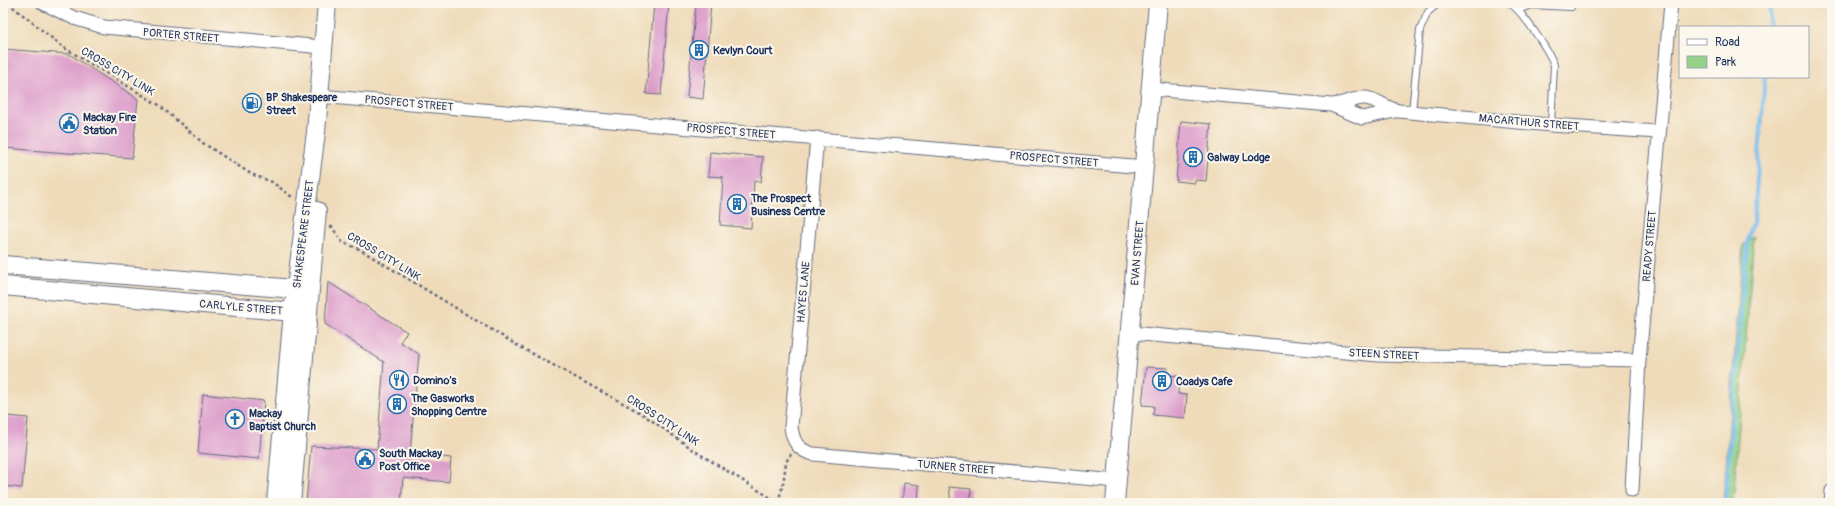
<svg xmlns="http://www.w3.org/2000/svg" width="1835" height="506" font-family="Pangolin,sans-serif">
	<rect width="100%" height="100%" fill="#fbf7ec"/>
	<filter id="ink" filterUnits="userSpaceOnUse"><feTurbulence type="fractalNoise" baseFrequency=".025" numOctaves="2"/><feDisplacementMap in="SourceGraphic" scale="8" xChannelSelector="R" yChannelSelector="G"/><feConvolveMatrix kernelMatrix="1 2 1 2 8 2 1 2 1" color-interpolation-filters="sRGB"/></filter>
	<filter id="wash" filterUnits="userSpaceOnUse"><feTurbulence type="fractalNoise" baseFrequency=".012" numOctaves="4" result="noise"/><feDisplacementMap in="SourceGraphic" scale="16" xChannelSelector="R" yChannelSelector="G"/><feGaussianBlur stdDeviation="0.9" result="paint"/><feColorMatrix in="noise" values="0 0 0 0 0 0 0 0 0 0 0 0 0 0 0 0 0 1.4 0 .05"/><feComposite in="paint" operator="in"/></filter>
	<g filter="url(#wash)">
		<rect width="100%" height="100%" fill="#efdbba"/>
		<path fill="#93d288" stroke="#578073" d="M1754 236 1733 503H1723L1743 245Z"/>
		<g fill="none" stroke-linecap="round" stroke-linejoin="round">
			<path stroke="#79bef0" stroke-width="4" d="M1769 27 1771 3
				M1725 503 1745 265 1748 239 1754 219 1765 77"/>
		</g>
		<g id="blocks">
			<path fill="#db9aca" d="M654 3H669L661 95 646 94Z
				M696 3H711L703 99 687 97Z
				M3 49 69 54 138 99 132 158 3 148Z
				M1181 121 1211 124 1206 181 1195 180V183L1176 181Z
				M710 152 763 157 761 182 754 181 751 228 720 225 723 177 708 176Z
				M328 282 407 332 400 342 419 354 410 454 451 458 449 482 403 478 401 503H306L311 446 377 449 384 362 325 324Z
				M1146 367 1168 368 1167 375 1179 376 1178 394 1187 395 1185 418 1153 415 1154 406 1142 405Z
				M203 394 264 401 259 459 198 453Z
				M7 416 28 418 22 488 3 486V419Z
				M904 483 919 485 918 503H902Z
				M949 487 971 489 970 503H951Z"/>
		</g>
	</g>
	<g filter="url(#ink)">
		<use href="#blocks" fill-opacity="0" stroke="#656b7e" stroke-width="1"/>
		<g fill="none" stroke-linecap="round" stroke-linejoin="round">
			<defs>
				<path id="lane" d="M1509 3C1521 9 1549 51 1554 65L1551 125
					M1518 10 1531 5 1571 7
					M1412 112 1420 30 1428 12 1439 3"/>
				<path id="street" d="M43 3 74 18 104 27 323 47
					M1151 89 1331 105C1343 105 1356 97 1366 98 1378 100 1387 109 1399 111L1551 125 1658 132
					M319 96 1144 167
					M1334 106 1362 118 1395 111
					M817 138 791 427C793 442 798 450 813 454L1117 481
					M1130 333 1379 355 1639 360
					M1632 490 1639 360 1671 3
					M1831 503 1832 491"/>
				<path id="secondary" d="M3 265 295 289 305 296
					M3 286 293 312 302 304
					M276 503 293 312 316 132 327 3
					M291 503 317 211
					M1115 503 1158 3"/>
			</defs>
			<use href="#lane" stroke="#656b7e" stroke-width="8"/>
			<use href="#street" stroke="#656b7e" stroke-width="15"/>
			<use href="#secondary" stroke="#656b7e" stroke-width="20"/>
			<path stroke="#656b7e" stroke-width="2.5" stroke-dasharray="3 3" stroke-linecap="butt" d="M8 3 63 47 159 105 203 143 251 174 272 182 292 197V199
				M330 227H332L342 242 359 249 520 347 641 413 698 453 779 503
				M778 502 783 485 786 462 791 454"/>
			<use href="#lane" stroke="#fff" stroke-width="6"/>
			<use href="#street" stroke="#fff" stroke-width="13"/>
			<use href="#secondary" stroke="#fff" stroke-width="18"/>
		</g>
	</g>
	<defs>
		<symbol id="building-ring" viewBox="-11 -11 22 22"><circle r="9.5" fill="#fbf7ec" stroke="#1f6fb2" stroke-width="1.5"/><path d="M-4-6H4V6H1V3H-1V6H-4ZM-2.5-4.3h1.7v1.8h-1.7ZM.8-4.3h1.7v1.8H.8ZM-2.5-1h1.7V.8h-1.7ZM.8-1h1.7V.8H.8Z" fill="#1f6fb2"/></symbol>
		<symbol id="fuel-ring" viewBox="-11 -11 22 22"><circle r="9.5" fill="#fbf7ec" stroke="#1f6fb2" stroke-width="1.5"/><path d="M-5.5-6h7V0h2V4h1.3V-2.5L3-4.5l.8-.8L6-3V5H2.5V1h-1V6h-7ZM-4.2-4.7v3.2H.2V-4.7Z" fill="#1f6fb2"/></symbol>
		<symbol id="civic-ring" viewBox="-11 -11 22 22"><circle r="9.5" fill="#fbf7ec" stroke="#1f6fb2" stroke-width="1.5"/><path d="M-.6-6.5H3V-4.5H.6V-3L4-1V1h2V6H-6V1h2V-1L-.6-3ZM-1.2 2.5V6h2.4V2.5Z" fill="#1f6fb2"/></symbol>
		<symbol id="restaurant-ring" viewBox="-11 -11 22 22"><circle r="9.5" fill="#fbf7ec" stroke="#1f6fb2" stroke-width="1.5"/><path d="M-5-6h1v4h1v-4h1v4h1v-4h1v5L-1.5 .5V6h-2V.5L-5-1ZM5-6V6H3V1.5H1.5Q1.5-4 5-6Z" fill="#1f6fb2"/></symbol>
		<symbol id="church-ring" viewBox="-11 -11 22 22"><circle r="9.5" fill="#fbf7ec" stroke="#1f6fb2" stroke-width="1.5"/><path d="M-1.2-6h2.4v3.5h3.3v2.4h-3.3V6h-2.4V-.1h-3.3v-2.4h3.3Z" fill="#1f6fb2"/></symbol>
	</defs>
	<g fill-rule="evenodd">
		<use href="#building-ring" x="688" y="39" width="22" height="22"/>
		<use href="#fuel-ring" x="241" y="92" width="22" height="22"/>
		<use href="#civic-ring" x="58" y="112" width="22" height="22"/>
		<use href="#building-ring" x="1182" y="146" width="22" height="22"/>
		<use href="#building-ring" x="726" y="193" width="22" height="22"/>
		<use href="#restaurant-ring" x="388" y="369" width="22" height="22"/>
		<use href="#building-ring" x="1151" y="370" width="22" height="22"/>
		<use href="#building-ring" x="386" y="393" width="22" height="22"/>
		<use href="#church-ring" x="224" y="408" width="22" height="22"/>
		<use href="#civic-ring" x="354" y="448" width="22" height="22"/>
	</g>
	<g text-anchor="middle" stroke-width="4" stroke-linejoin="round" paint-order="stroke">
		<g font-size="11" fill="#1b2f5e" stroke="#fbf7ec">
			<text transform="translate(181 35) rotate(5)" y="4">PORTER STREET</text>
			<text transform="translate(118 71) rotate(31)" y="4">CROSS CITY LINK</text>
			<text transform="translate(409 103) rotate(5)" y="4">PROSPECT STREET</text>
			<text transform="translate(1529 122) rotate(5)" y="4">MACARTHUR STREET</text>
			<text transform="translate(731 131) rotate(5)" y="4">PROSPECT STREET</text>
			<text transform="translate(1054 159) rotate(5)" y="4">PROSPECT STREET</text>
			<text transform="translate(303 234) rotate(-83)" y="4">SHAKESPEARE STREET</text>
			<text transform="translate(1649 246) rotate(-85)" y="4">READY STREET</text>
			<text transform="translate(1137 253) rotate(-85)" y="4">EVAN STREET</text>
			<text transform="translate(384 256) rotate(31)" y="4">CROSS CITY LINK</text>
			<text transform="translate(803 292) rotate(-85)" y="4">HAYES LANE</text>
			<text transform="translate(241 307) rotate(5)" y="4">CARLYLE STREET</text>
			<text transform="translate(1384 354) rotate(3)" y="4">STEEN STREET</text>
			<text transform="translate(663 420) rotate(33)" y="4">CROSS CITY LINK</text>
			<text transform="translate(956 467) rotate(5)" y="4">TURNER STREET</text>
		</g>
		<g font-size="11" font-weight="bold" fill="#1b2f5e" stroke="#fbf7ec" text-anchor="start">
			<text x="713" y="54">Kevlyn Court</text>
			<text x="266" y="101">BP Shakespeare<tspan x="266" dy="13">Street</tspan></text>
			<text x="83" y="121">Mackay Fire<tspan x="83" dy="13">Station</tspan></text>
			<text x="1207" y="161">Galway Lodge</text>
			<text x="751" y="202">The Prospect<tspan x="751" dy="13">Business Centre</tspan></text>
			<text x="413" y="384">Domino's</text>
			<text x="1176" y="385">Coadys Cafe</text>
			<text x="411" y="402">The Gasworks<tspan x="411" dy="13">Shopping Centre</tspan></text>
			<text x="249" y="417">Mackay<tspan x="249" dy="13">Baptist Church</tspan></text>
			<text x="379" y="457">South Mackay<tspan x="379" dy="13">Post Office</tspan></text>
		</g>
	</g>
	<rect width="1835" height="506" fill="none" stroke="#fbf7ec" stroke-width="16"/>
	<rect x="1679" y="26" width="130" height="52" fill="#fbf7ec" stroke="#a1a7b3"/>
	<rect x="1687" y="39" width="20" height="6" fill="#ffffff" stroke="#a1a7b3"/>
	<text x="1715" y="46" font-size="12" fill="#1b2f5e">Road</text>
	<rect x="1687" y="56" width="20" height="12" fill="#93d288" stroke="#a1a7b3"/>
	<text x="1715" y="66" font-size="12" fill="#1b2f5e">Park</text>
</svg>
